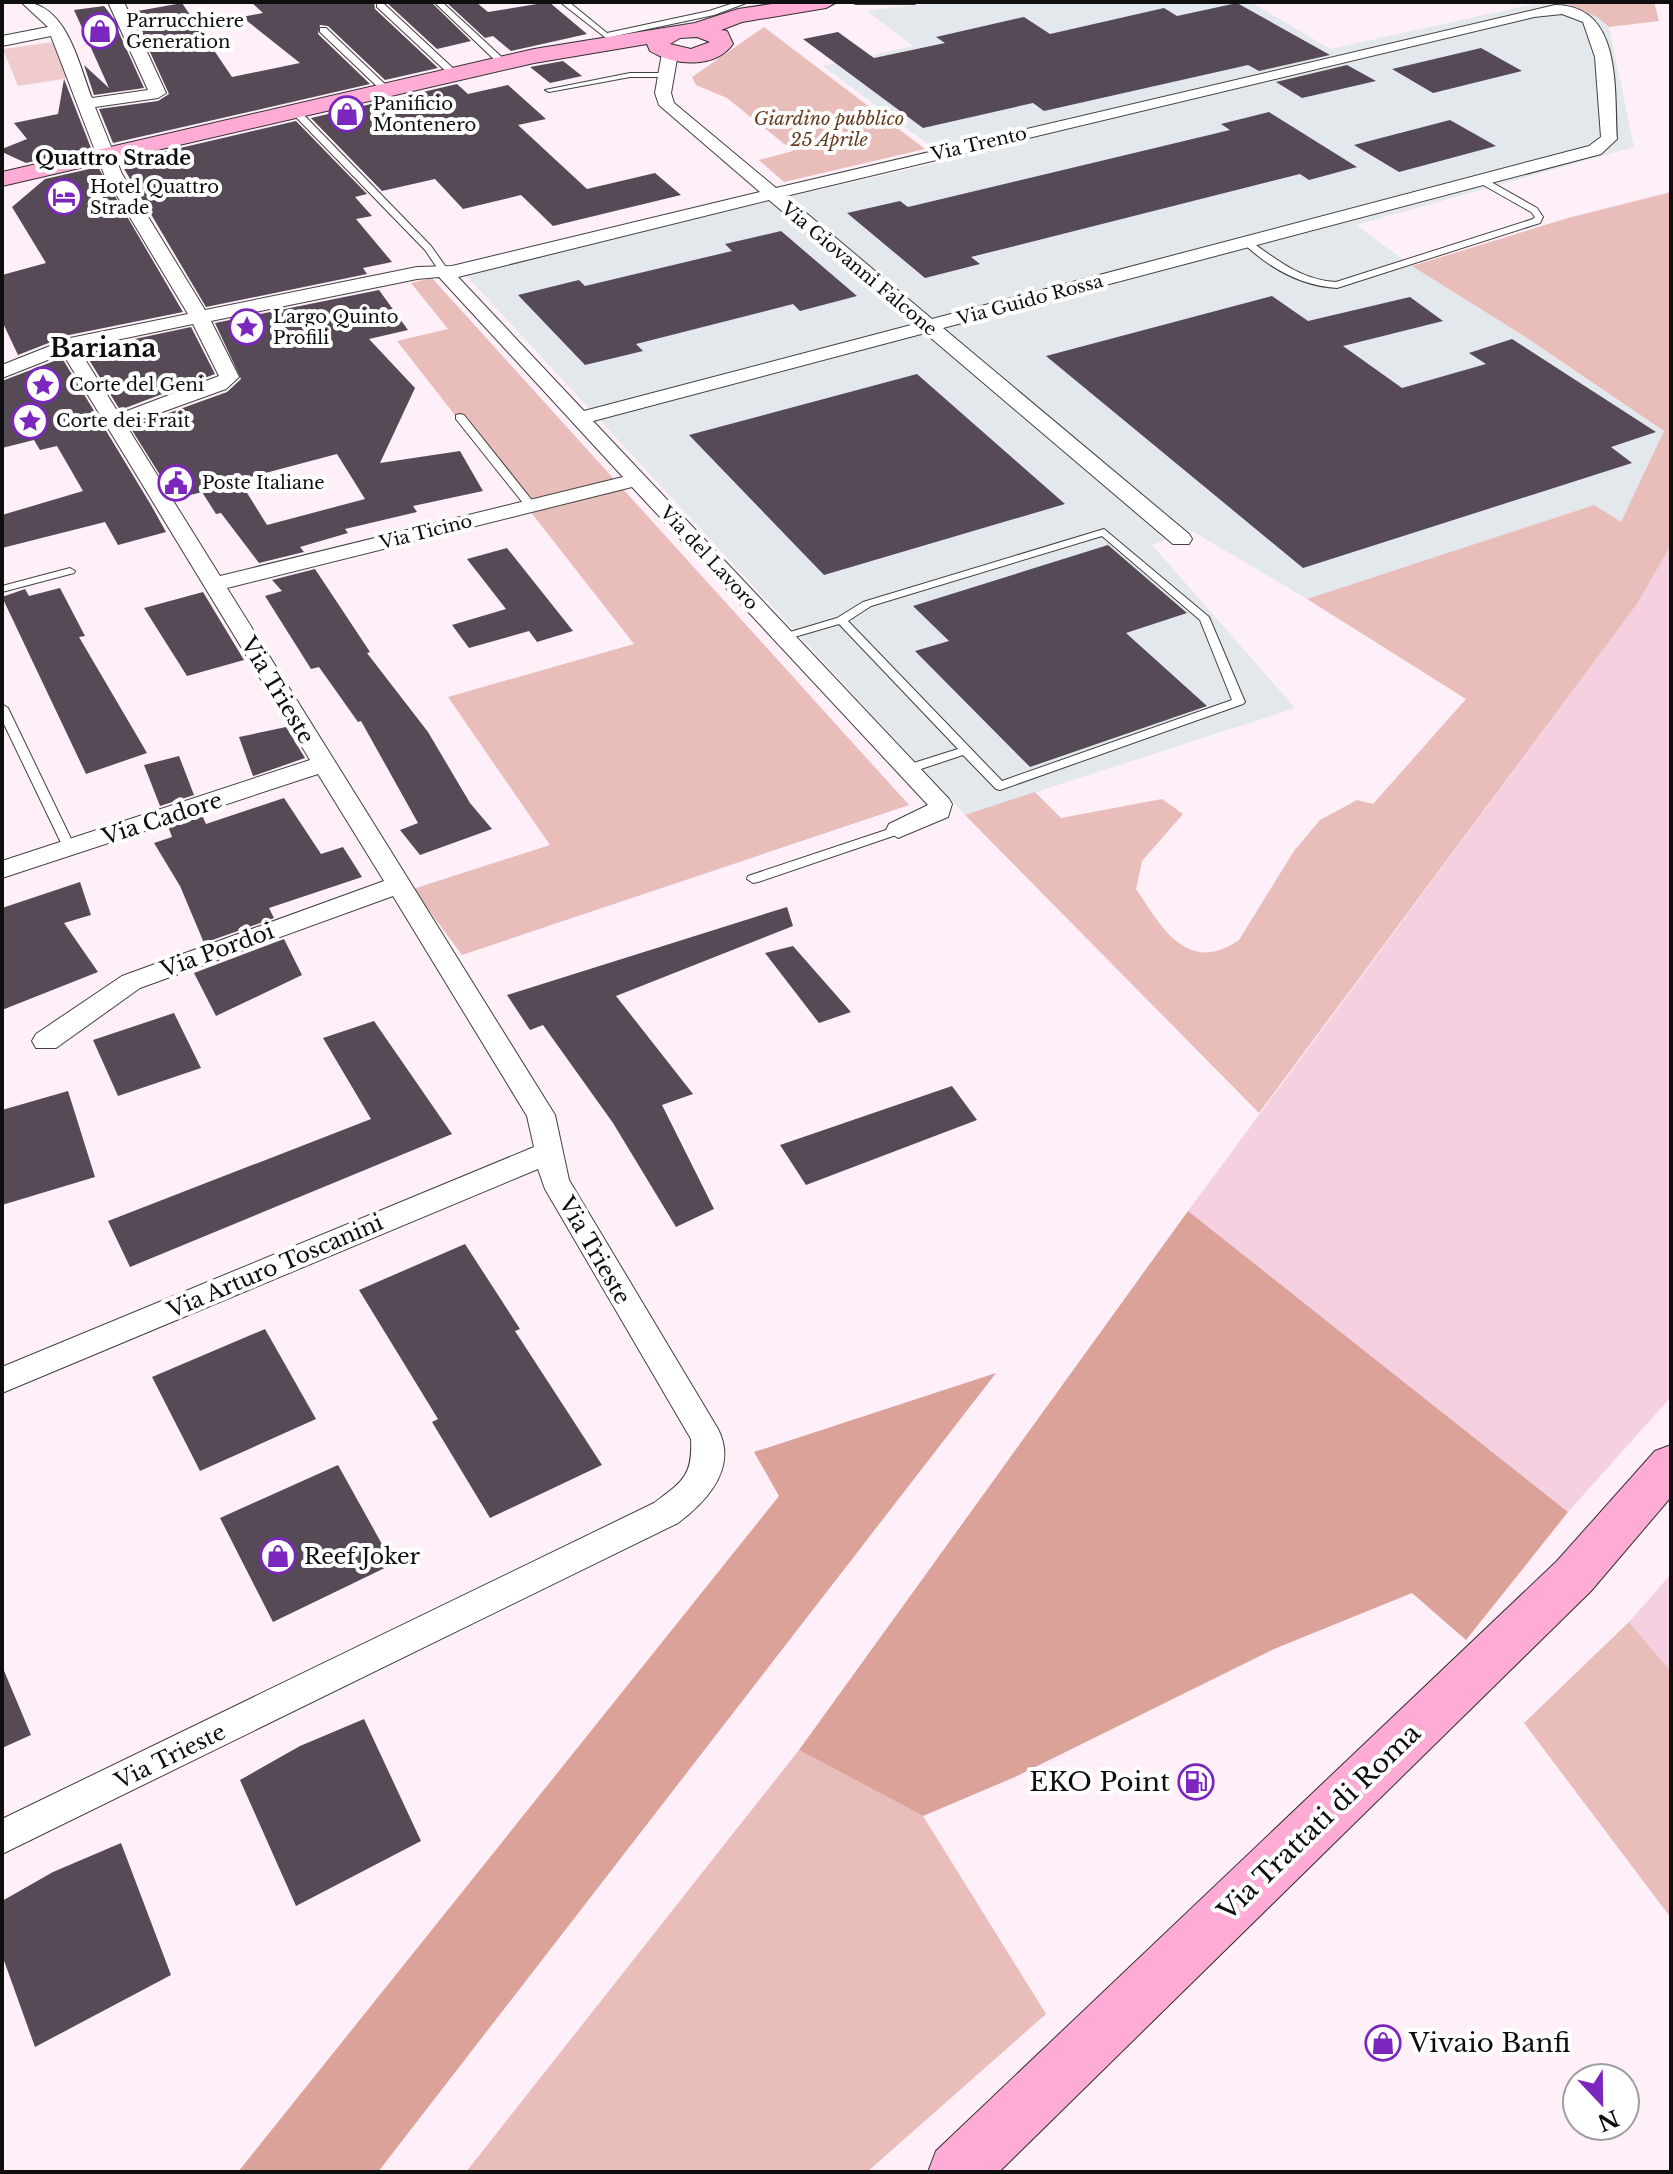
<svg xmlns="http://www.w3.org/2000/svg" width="1673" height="2174" font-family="'Libre Baskerville',serif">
	<rect width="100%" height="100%" fill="#ffeff9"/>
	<path fill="#e3e8ed" d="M937 2H1251L1330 49 1543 2H1563L1597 17 1609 27 1634 147 1356 225 1412 266 1527 338 1664 431 1621 523 1594 505 1307 599 1192 531 1152 545 1295 708 965 815 463 272 949 160 823 66 913 46 867 11Z"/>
	<path fill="#f5d0e1" d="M1671 545V1397L1568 1512 1188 1211 1637 604Z
		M1671 1574V1672L1629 1622Z"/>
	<path fill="#e9bdb9" d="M1563 2H1654L1659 21 1609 27 1597 17Z
		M764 27 925 149 784 182 759 160 793 151 727 98 696 85 692 77Z
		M1671 192V545L1637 604 1259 1113 965 815 1035 792 1061 818 1162 799 1183 814 1142 861 1136 889C1161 926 1187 976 1239 940L1294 851 1320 820 1357 800 1373 804 1466 699 1307 599 1594 505 1621 522 1664 431 1527 338 1412 266 1568 218Z
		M432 278 909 805 462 955 413 889 550 845 448 697 634 644 397 341 448 329 411 283Z
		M1629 1622 1671 1672V1918L1524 1723Z
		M799 1750 923 1816 1046 2014 867 2172H466Z"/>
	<path fill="#daa298" d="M1188 1211 1568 1512 1466 1640 1412 1593 1274 1649 1015 1777 923 1816 799 1750Z
		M996 1373 378 2172H238L779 1496 754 1452Z"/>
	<path fill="#f0cbcd" d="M53 42 70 78 18 86 3 49Z"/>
	<path fill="#574a57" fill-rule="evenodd" d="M251 2H374L375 9 438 68 385 80 328 26 320 25 318 34 370 84 113 143 99 109 158 101 169 94 132 12 182 3 232 77 300 63 242 17 263 13Z
		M386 2H431L471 41 437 49Z
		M446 2H476L488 12 549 2 587 34 511 51 493 36 485 38Z
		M1237 3 1330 55 1259 71 1248 65 1044 111 1033 103 923 128 803 39 838 32 874 58 945 43 936 37 1024 17 1050 34 1164 8 1177 16Z
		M104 6 111 15 144 88 94 95 84 65 109 88 74 10Z
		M1481 48 1522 71 1433 93 1392 69Z
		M563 61 582 76 550 83 530 67Z
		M1347 65 1376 81 1302 98 1276 82Z
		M64 79 91 148 26 163 2 152V149L27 139 14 123 58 114Z
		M457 84 468 94 508 85 546 119 518 125 587 189 655 173 681 195 553 226 521 195 463 209 435 179 382 191 311 118Z
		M1269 112 1357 167 1309 180 1300 174 971 257 980 264 925 278 847 213 900 201 908 207 1230 130 1221 124Z
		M1450 120 1496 146 1399 172 1354 145Z
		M296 121 367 194 355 197 372 216 356 219 392 262 363 268 367 274 206 307 120 162Z
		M98 167 183 312 69 335 18 355 2 321V275L46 263 12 207 45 179Z
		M781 231 857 296 800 311 793 304 636 344 643 351 585 365 518 295 579 280 585 286 732 251 725 244Z
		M379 290 408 330 369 339 415 388 380 463 460 451 483 491 413 506 417 512 345 529 348 533 300 547 304 552 259 563 221 513 216 514 202 492 175 499 130 427 227 392 241 379 215 323ZM337 454 365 499 267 525 239 480Z
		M1272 296 1308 321 1410 297 1443 321 1343 346 1402 388 1486 364 1469 353 1512 339 1656 432 1611 447 1632 463 1303 568 1046 356Z
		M191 327 215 374 120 410 83 350Z
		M62 358 151 505 166 532 118 545 105 522 2 548V515L83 491 57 446 40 450 34 440 2 448V381Z
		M917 374 1065 504 824 575 689 435Z
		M1108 545 1187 613 1126 633 1207 706 1030 767 915 651 949 641 913 606Z
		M507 548 573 631 537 642 529 631 469 648 452 625 506 609 467 559Z
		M315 569 370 652 367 653 428 732 470 803 492 829 420 855 400 830 418 823 361 721 358 722 319 667 311 669 265 596 282 591 272 580Z
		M60 588 85 636 79 637 147 753 86 774 2 597 25 589 29 596Z
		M203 592 244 660 187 676 144 608Z
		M286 727 305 758 253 776 239 737Z
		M179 756 194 795 160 806 144 765Z
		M284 798 321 854 343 847 362 877 269 908 274 918 204 943 180 886 154 843 172 837 168 826 202 815 206 824Z
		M80 882 91 915 64 923 98 972 2 1010V908Z
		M787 907 793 926 616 996 693 1094 662 1105 714 1209 676 1227 613 1123 543 1025 530 1030 507 995Z
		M284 939 302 975 216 1016 194 973Z
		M793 946 851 1012 819 1023 765 953Z
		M174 1013 201 1068 118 1096 93 1040Z
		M374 1021 452 1134 130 1267 108 1221 371 1119 323 1038Z
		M952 1086 977 1120 806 1185 780 1145Z
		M68 1091 95 1177 2 1205V1110Z
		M465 1244 520 1329 515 1331 602 1465 490 1518 432 1422 438 1419 359 1290Z
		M265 1329 316 1419 200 1471 152 1377Z
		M338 1465 393 1564 273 1622 220 1518Z
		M2 1666 31 1735 2 1748Z
		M364 1719 421 1841 296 1906 240 1780 300 1746Z
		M121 1843 171 1975 35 2047 2 1955V1901L53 1872Z"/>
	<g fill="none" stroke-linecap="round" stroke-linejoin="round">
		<defs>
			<path id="lane" d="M434 2H442L506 61V65H500Z
				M560 2H569L607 33 709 11 737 2H749L714 15 606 38Z
				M852 2H918L914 4H856Z
				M377 3H383L457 72V76H451L377 7Z
				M320 28H326L389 88V92H383L320 32Z
				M630 73H668L672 75 668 77H630L549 92 545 90Z
				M292 109H298L431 246 448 270 446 272H440L425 250 292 113Z
				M1478 178H1484L1537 208 1543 217 1540 223 1337 288C1300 286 1268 267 1242 242L1249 240C1277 260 1301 280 1336 282L1533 219 1535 217 1531 212 1478 182Z
				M460 414 464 415 535 504V508H527L456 419V415Z
				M1104 529 1209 617 1245 702 1243 704 1000 790 996 789 963 755 912 772H904L902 769 904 766 958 749 839 624 784 640 778 637 780 635 837 618 863 602ZM1102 536 1200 620 1232 700 1002 781 848 621 871 606Z
				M70 568 75 571 74 573 2 592V586Z
				M2 704 8 708 76 849 74 852 70 853 64 849 2 720Z
				M898 826 902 827 904 830 902 833 758 882 753 883 747 879 748 876Z"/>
			<path id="street" d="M21 2C67 2 78 63 92 98L148 90 108 2H124L166 93 158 98 95 107 122 174 205 310 417 267 452 266 760 192 659 105 655 93 662 53 670 48 678 53 671 93 674 103 776 188 1555 5C1623 5 1614 90 1617 139L1601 154 943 328 1189 534 1192 539 1189 544H1173L925 333 593 421 949 799 952 804 948 817 898 838 886 830 889 824 928 805 632 487 227 588 555 1115 569 1180 718 1429C738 1468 707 1501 678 1523L2 1854V1819L654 1503C682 1482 693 1476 691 1439L545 1189 538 1169 2 1393V1367L534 1147 527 1116 393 896 140 988 56 1048H36L32 1041 36 1034 122 976 384 881 318 774 2 878V861L310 760 63 354 2 378V365L70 338 188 314 104 174 51 36 2 46V36L48 27ZM1562 14 1583 22 1595 57 1601 137 1589 146 932 319 786 196 1534 17ZM769 200 915 324 584 411 458 277ZM439 277 623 477 220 576 126 425 226 389 239 377 211 321 417 279ZM193 324 219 376 119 414 78 348Z"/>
			<path id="secondary" d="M785 2H837L826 8 742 22 721 30 727 31 733 44C715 69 674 66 650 51L647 44 534 63 2 186V172L534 49 695 23 738 9ZM697 37 710 42 691 49 670 44 680 38Z
				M1671 1445V1497L1591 1591 999 2172H928L936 2151 1557 1561 1655 1451Z"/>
		</defs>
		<use href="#lane" stroke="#414141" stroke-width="2"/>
		<use href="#street" stroke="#414141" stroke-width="2"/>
		<use href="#secondary" stroke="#303030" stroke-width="2"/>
		<use href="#lane" fill="#fff" fill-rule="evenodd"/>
		<use href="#street" fill="#fff" fill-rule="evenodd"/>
		<use href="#secondary" fill="#feabd5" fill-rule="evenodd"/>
	</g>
	<defs>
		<symbol id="shop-ring" viewBox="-11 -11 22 22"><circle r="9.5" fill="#fff" stroke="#7b27be" stroke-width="1.5"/><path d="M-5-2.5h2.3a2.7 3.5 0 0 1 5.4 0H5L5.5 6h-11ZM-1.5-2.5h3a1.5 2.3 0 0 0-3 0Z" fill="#7b27be"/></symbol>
		<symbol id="hotel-ring" viewBox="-11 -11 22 22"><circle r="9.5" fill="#fff" stroke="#7b27be" stroke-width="1.5"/><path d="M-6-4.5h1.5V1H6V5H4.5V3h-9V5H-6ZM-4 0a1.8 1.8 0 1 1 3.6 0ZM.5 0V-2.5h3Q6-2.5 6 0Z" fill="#7b27be"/></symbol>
		<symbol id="sight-ring" viewBox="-11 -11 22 22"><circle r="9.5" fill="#fff" stroke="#7b27be" stroke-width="1.5"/><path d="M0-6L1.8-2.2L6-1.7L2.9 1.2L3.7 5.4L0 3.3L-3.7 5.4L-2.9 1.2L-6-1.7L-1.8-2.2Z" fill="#7b27be"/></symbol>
		<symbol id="civic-ring" viewBox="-11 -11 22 22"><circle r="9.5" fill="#fff" stroke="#7b27be" stroke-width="1.5"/><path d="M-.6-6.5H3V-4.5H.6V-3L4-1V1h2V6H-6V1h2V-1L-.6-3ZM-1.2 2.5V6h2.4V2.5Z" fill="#7b27be"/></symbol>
		<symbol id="fuel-ring" viewBox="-11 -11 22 22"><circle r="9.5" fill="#fff" stroke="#7b27be" stroke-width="1.5"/><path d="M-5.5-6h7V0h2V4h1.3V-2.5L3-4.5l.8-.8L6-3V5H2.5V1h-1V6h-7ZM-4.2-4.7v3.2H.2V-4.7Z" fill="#7b27be"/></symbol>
	</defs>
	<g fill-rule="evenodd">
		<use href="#shop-ring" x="80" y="11" width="40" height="40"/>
		<use href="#shop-ring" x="327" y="94" width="40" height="40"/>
		<use href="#hotel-ring" x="44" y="177" width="40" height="40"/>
		<use href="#sight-ring" x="227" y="307" width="40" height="40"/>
		<use href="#sight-ring" x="23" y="365" width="40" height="40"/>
		<use href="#sight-ring" x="10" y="401" width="40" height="40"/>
		<use href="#civic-ring" x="156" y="463" width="40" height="40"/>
		<use href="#shop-ring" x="258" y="1536" width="40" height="40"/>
		<use href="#fuel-ring" x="1176" y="1762" width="40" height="40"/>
		<use href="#shop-ring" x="1363" y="2023" width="40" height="40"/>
	</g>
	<g text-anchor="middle" stroke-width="8" stroke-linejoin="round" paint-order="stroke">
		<g font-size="18" fill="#0e0e0e" stroke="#fff" text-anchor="start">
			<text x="126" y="27">Parrucchiere<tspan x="126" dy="21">Generation</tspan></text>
			<text x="373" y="110">Panificio<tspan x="373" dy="21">Montenero</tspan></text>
			<text x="90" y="193">Hotel Quattro<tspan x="90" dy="21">Strade</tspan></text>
			<text x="273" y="323">Largo Quinto<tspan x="273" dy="21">Profili</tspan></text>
			<text x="69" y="391">Corte del Geni</text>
			<text x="56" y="427">Corte dei Frait</text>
			<text x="202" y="489">Poste Italiane</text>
		</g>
		<g font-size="18" font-style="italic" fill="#663b1e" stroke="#fff">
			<text x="829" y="125">Giardino pubblico<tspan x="829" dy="21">25 Aprile</tspan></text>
		</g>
		<g font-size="18" fill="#0e0e0e" stroke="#fff">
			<text transform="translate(979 144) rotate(-13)" y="6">Via Trento</text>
			<text transform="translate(859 269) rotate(40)" y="6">Via Giovanni Falcone</text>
			<text transform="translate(1030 300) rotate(-15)" y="6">Via Guido Rossa</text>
			<text transform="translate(426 532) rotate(-14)" y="6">Via Ticino</text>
			<text transform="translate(709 558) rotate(47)" y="6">Via del Lavoro</text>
		</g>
		<g font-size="20" font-weight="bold" fill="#0e0e0e" stroke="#fff">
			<text x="113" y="165">Quattro Strade</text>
		</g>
		<g font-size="22" fill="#0e0e0e" stroke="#fff">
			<text transform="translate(278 690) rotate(59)" y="8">Via Trieste</text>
			<text transform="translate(162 818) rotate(-18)" y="8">Via Cadore</text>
			<text transform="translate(217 950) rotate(-20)" y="8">Via Pordoi</text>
			<text transform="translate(595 1250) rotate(60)" y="8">Via Trieste</text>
			<text transform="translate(275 1266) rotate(-23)" y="8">Via Arturo Toscanini</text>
			<text transform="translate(170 1756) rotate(-26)" y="8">Via Trieste</text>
		</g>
		<g font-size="22" fill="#0e0e0e" stroke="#fff" text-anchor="start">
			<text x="304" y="1564">Reef Joker</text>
		</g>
		<g font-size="26" font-weight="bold" fill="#0e0e0e" stroke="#fff">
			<text x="103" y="357">Bariana</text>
		</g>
		<g font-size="26" fill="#0e0e0e" stroke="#fff" text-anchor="end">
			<text x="1170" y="1791">EKO Point</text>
			<text x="1409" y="2052" text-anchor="start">Vivaio Banfi</text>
		</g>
		<g font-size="26" fill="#0e0e0e" stroke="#fff">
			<text transform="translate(1319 1822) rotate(-44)" y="9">Via Trattati di Roma</text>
		</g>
	</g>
	<rect width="1673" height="2174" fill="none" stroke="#0e0e0e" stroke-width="8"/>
	<g transform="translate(1601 2102) rotate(158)"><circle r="38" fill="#ffffff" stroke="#9f9f9f" stroke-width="2"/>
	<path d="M0-6L14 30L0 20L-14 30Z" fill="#7b27be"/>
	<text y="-12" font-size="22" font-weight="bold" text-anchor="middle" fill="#0e0e0e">N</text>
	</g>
</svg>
